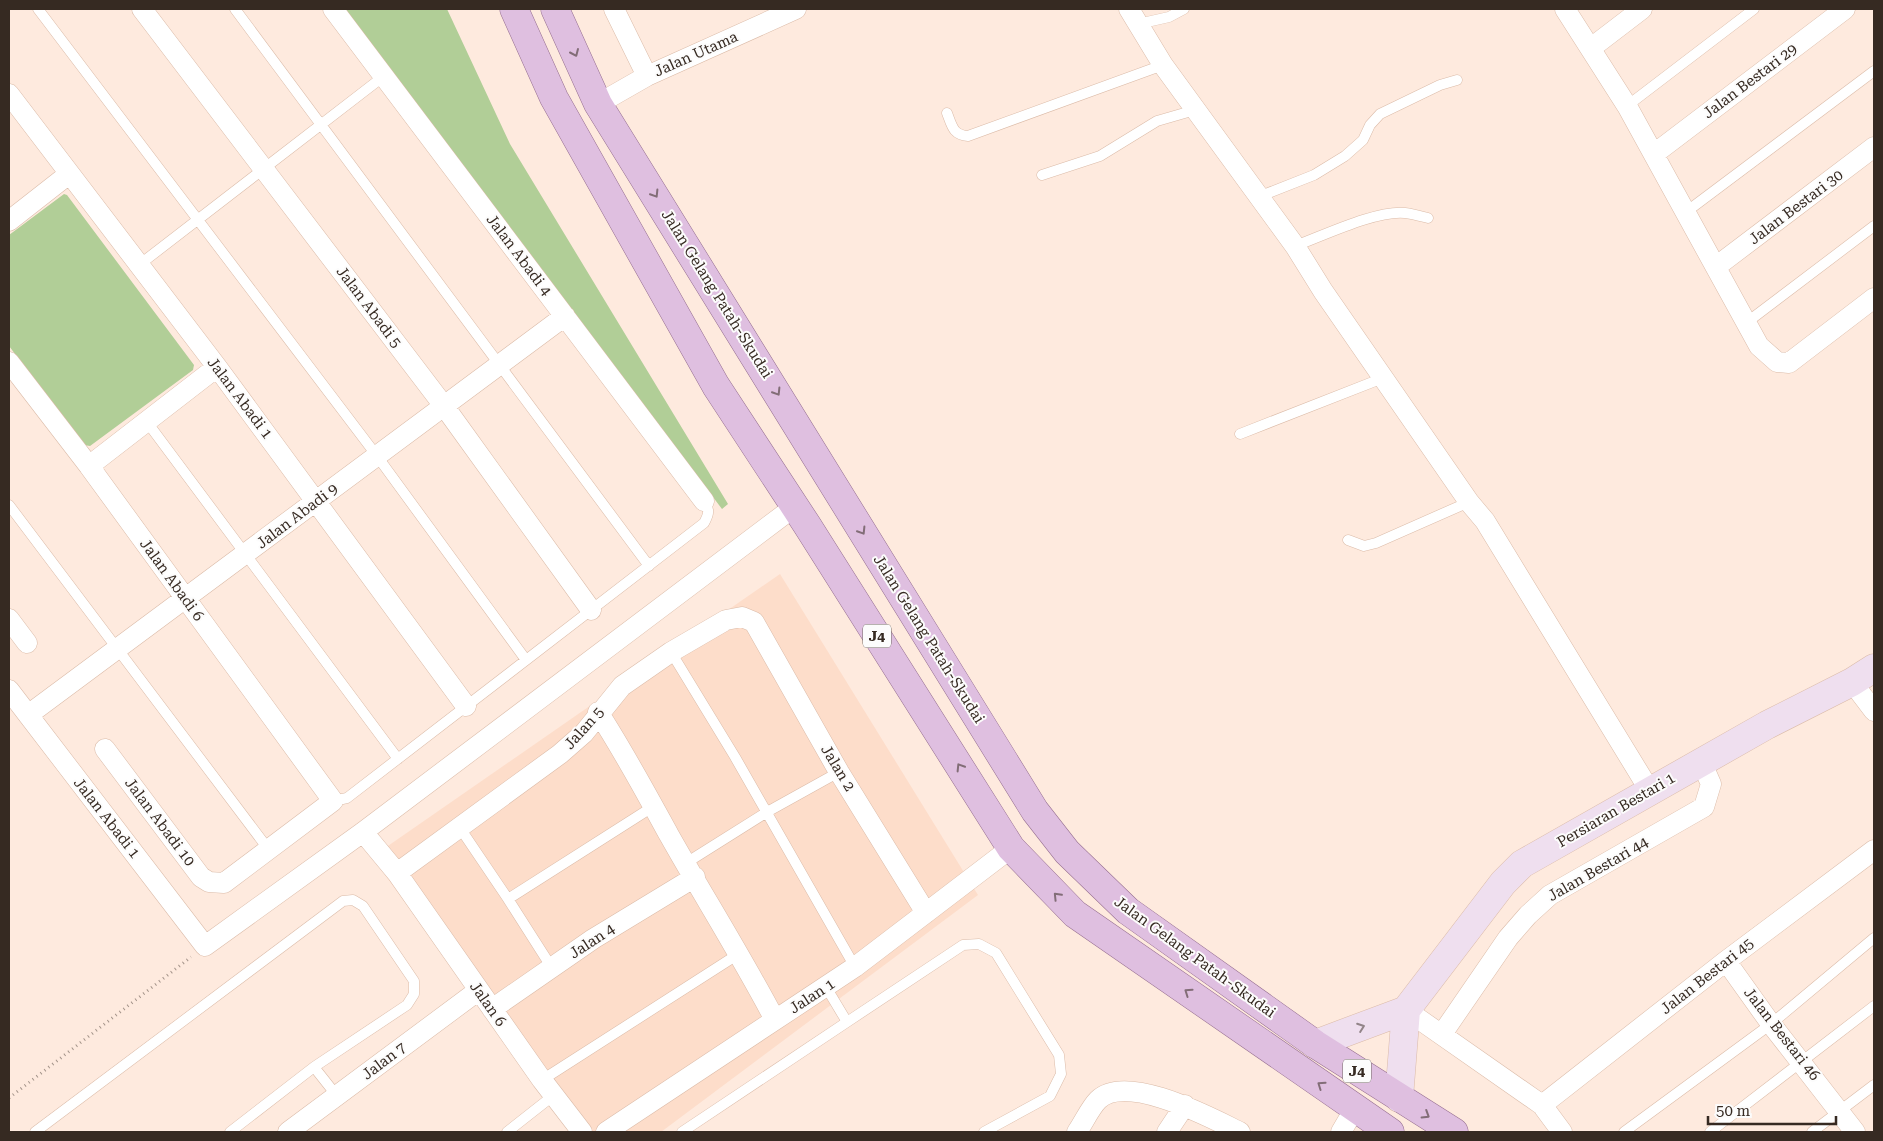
<svg xmlns="http://www.w3.org/2000/svg" width="1883" height="1141" font-family="'Roboto Serif',serif">
	<rect width="100%" height="100%" fill="#feeade"/>
	<path fill="#fdddca" d="M780 574 978 895 661 1132H572L372 857Z"/>
	<path fill="#b1ce97" d="M345 9H447L510 144 728 504 722 509Z
		M64 194 67 195 194 365 193 370 90 446 84 445 9 346V235Z"/>
	<g fill="none" stroke-linecap="round" stroke-linejoin="round">
		<defs>
			<path id="lane" d="M38 9 377 456 526 660
				M235 9 649 566
				M1138 24 1169 17 1184 9
				M1627 106 1754 9
				M947 113C952 126 953 135 968 136L1163 65
				M1042 175 1100 156 1157 121 1195 110
				M1258 197 1314 175 1345 156 1363 140 1370 125 1380 114 1440 85 1457 80
				M1686 212 1874 71
				M1295 246C1323 236 1376 210 1405 213 1413 214 1420 216 1428 218
				M139 265 384 76
				M1746 323 1874 226
				M147 422 398 759
				M1240 434 1383 378
				M9 505 269 850
				M1348 540 1364 546 1376 543 1469 502
				M671 652 735 757 855 967
				M333 801 347 798 704 523C709 514 710 510 704 501
				M460 828 508 899
				M686 863 767 812 839 772
				M552 968 508 899 654 806
				M826 987 847 1022 963 945 979 944 996 953 1059 1055 1061 1074 1050 1096 984 1132
				M314 1067 337 1096
				M542 1080 740 953
				M35 1132 343 901 353 900 363 906 414 981V994L407 1005 314 1067 230 1132
				M507 1132 554 1095
				M682 1132 847 1022
				M1624 1132 1771 1024 1874 938
				M1710 1132 1874 1006
				M1812 1132 1874 1085"/>
			<path id="street" d="M142 9 444 406 591 610
				M333 9 704 501
				M614 9 647 76
				M1129 9 1163 65 1295 246 1323 291 1469 502 1485 521 1650 791
				M1565 9 1627 106 1759 346 1777 362 1789 363 1874 298
				M1591 48 1642 9
				M9 94 217 367 466 706
				M598 104 647 76 796 9
				M1654 154 1845 9
				M9 221 69 174
				M1717 266 1874 147
				M9 362 89 466 333 801 224 883 209 882 201 877 105 749
				M89 466 217 367
				M9 619 27 643
				M1852 682 1874 711
				M9 690 205 946 363 832 794 507
				M598 712C624 752 646 793 669 835 704 897 742 957 775 1020
				M28 715 565 316
				M363 832 397 873 542 1080 582 1132
				M397 873 560 754 584 733 622 686 671 652 726 620 742 617 754 622 839 772 926 913
				M1726 961 1771 1024 1855 1132
				M492 1009 593 939 695 877
				M1406 1010 1542 1105 1562 1132
				M1442 1034 1508 938 1528 915 1550 895 1704 807 1711 784 1701 761
				M1542 1105 1726 961 1874 850
				M288 1132 479 990
				M606 1132 855 967 1011 848
				M1077 1132C1084 1122 1090 1108 1098 1100 1126 1072 1211 1118 1240 1132
				M1167 1132 1185 1105
				M1341 1132 1355 1108"/>
			<path id="secondary" d="M1315 1044 1406 1010 1503 883 1522 864 1767 725 1852 682 1874 668
				M1399 1098 1406 1010"/>
			<path id="primary" d="M514 9 554 98 716 386 807 525 1011 848 1075 914 1390 1132
				M555 9 598 104 1035 811 1067 852 1128 911 1315 1044 1454 1132"/>
		</defs>
		<use href="#lane" stroke="#dbbba8" stroke-width="11"/>
		<use href="#street" stroke="#dbbba8" stroke-width="21"/>
		<use href="#secondary" stroke="#dbbba8" stroke-width="29"/>
		<use href="#primary" stroke="#966f90" stroke-width="29"/>
		<path stroke="#a4948a" stroke-width="3" stroke-dasharray="1 4" stroke-linecap="butt" d="M9 1098 191 957"/>
		<use href="#lane" stroke="#fff" stroke-width="10"/>
		<use href="#street" stroke="#fff" stroke-width="20"/>
		<use href="#secondary" stroke="#efdfef" stroke-width="28"/>
		<use href="#primary" stroke="#dfbfe0" stroke-width="28"/>
	</g>
	<defs><path id="oneway-chevron" d="M-2-3.5L2.5 0L-2 3.5" fill="none" stroke-width="1.6" stroke-linecap="round" stroke-linejoin="round" transform="scale(1.25)"/></defs>
	<g stroke="#826d77">
		<use href="#oneway-chevron" transform="translate(575 53) rotate(66)"/>
		<use href="#oneway-chevron" transform="translate(655 194) rotate(58)"/>
		<use href="#oneway-chevron" transform="translate(777 392) rotate(58)"/>
		<use href="#oneway-chevron" transform="translate(862 531) rotate(58)"/>
		<use href="#oneway-chevron" transform="translate(960 767) rotate(-122)"/>
		<use href="#oneway-chevron" transform="translate(1057 896) rotate(-134)"/>
		<use href="#oneway-chevron" transform="translate(1188 992) rotate(-145)"/>
		<use href="#oneway-chevron" transform="translate(1321 1085) rotate(-145)"/>
		<use href="#oneway-chevron" transform="translate(1426 1115) rotate(32)"/>
	</g>
	<use stroke="#928488" href="#oneway-chevron" transform="translate(1361 1027) rotate(-20)"/>
	<g text-anchor="middle" stroke-width="4" stroke-linejoin="round" paint-order="stroke">
		<g fill="#fcfcfc" stroke="#716963" stroke-width="1">
			<rect x="863" y="624.5" width="28" height="23" rx="4"/>
			<rect x="1343" y="1059.5" width="28" height="23" rx="4"/>
		</g>
		<g font-size="14" font-weight="bold" fill="#362a22">
			<text x="877" y="641">J4</text>
			<text x="1357" y="1076">J4</text>
		</g>
		<g font-size="15" fill="#362a22" stroke="#fcfcfc">
			<text transform="translate(696 54) rotate(-24)" y="5">Jalan Utama</text>
			<text transform="translate(1750 81) rotate(-37)" y="5">Jalan Bestari 29</text>
			<text transform="translate(1796 207) rotate(-37)" y="5">Jalan Bestari 30</text>
			<text transform="translate(519 255) rotate(53)" y="5">Jalan Abadi 4</text>
			<text transform="translate(717 294) rotate(58)" y="5">Jalan Gelang Patah-Skudai</text>
			<text transform="translate(369 307) rotate(53)" y="5">Jalan Abadi 5</text>
			<text transform="translate(240 398) rotate(53)" y="5">Jalan Abadi 1</text>
			<text transform="translate(297 516) rotate(-37)" y="5">Jalan Abadi 9</text>
			<text transform="translate(172 580) rotate(54)" y="5">Jalan Abadi 6</text>
			<text transform="translate(929 639) rotate(58)" y="5">Jalan Gelang Patah-Skudai</text>
			<text transform="translate(584 728) rotate(-48)" y="5">Jalan 5</text>
			<text transform="translate(838 768) rotate(59)" y="5">Jalan 2</text>
			<text transform="translate(1616 810) rotate(-30)" y="5">Persiaran Bestari 1</text>
			<text transform="translate(107 818) rotate(52)" y="5">Jalan Abadi 1</text>
			<text transform="translate(160 822) rotate(53)" y="5">Jalan Abadi 10</text>
			<text transform="translate(1598 869) rotate(-30)" y="5">Jalan Bestari 44</text>
			<text transform="translate(592 941) rotate(-33)" y="5">Jalan 4</text>
			<text transform="translate(1195 957) rotate(36)" y="5">Jalan Gelang Patah-Skudai</text>
			<text transform="translate(1707 976) rotate(-38)" y="5">Jalan Bestari 45</text>
			<text transform="translate(812 996) rotate(-33)" y="5">Jalan 1</text>
			<text transform="translate(488 1004) rotate(55)" y="5">Jalan 6</text>
			<text transform="translate(1782 1034) rotate(52)" y="5">Jalan Bestari 46</text>
			<text transform="translate(384 1061) rotate(-37)" y="5">Jalan 7</text>
		</g>
	</g>
	<rect width="1883" height="1141" fill="none" stroke="#362a22" stroke-width="20"/>
	<path d="M1708 1116v8h128v-8" fill="none" stroke="#362a22" stroke-width="2.5"/>
	<text x="1716" y="1116" font-size="15" fill="#362a22" stroke="#fcfcfc" stroke-width="4" paint-order="stroke">50 m</text>
</svg>
